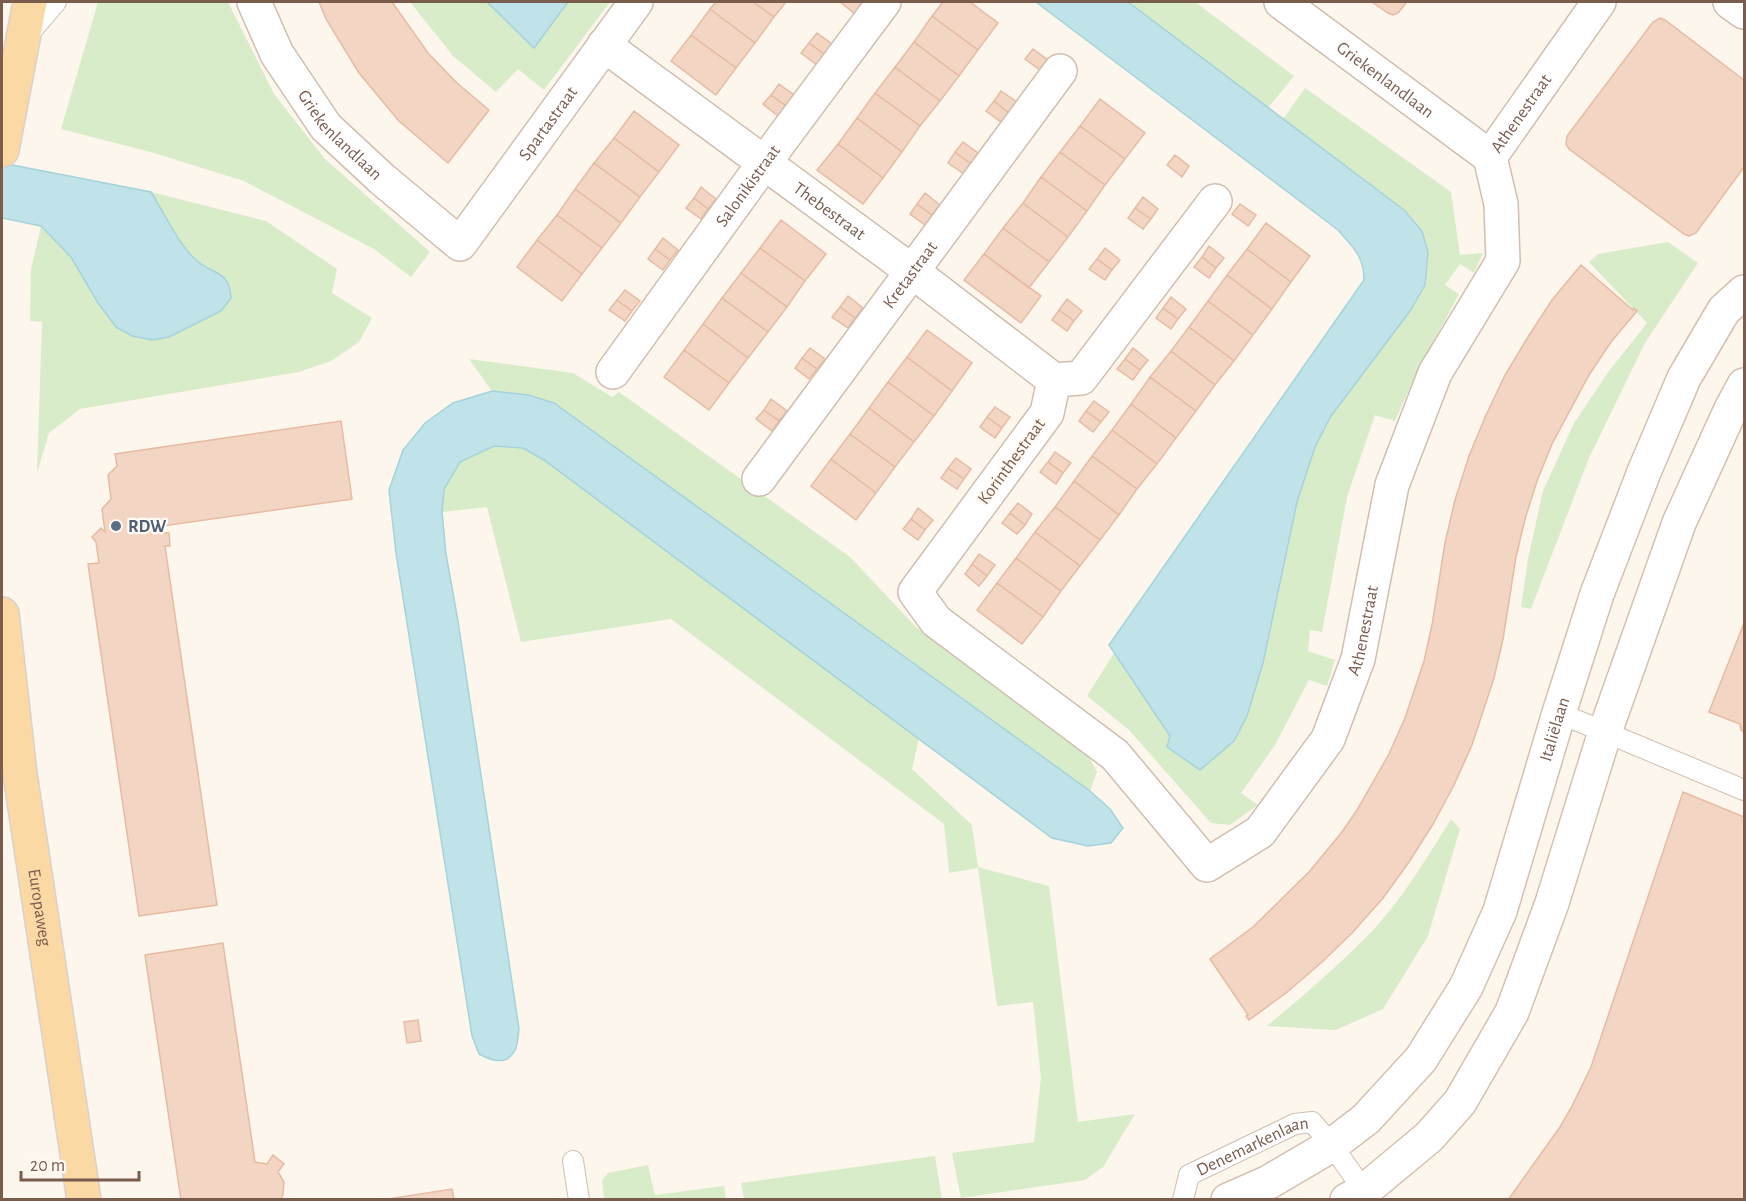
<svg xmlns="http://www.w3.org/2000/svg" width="1746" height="1201" font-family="'Alegreya Sans',sans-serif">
	<rect width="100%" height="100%" fill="#fdf6ec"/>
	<path fill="#d8ecc9" d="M98 2H228L274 94 325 159 430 252 411 277 374 249 244 181 154 153 61 129Z
		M410 2H487L534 47 568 2H610L544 90 518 69 496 92 453 56Z
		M1128 2H1195L1294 76 1268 108Z
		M1305 88 1451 192 1460 255 1483 253 1474 273 1460 264 1445 285 1459 294 1415 376 1395 421 1375 415 1347 497 1322 632 1310 630 1308 651 1335 660 1327 686 1309 680 1275 745 1241 793 1258 805 1230 825 1211 823 1129 730 1087 696 1114 653 1170 736 1168 747 1200 770 1297 502 1315 447 1331 416 1358 380 1422 231 1404 210 1283 119Z
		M151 192 266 221 337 269 332 293 372 318 359 342 331 361 299 372 80 409 49 433 37 473 42 322 30 321 31 269 41 226 71 257 98 303 116 327 132 336 153 340 231 298C229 268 212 276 195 259 179 245 163 211 151 192Z
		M1668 242 1698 263 1645 343 1589 458 1531 609 1521 607 1528 559 1543 491 1574 423 1609 371 1647 323 1589 262 1598 254Z
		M469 359 573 373 612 397 619 392 850 557 916 627 1089 757 1097 772 1090 791 554 403 528 395 492 391Z
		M494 446 523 448 544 460 919 738 912 769 972 825 978 867 1049 886 1078 1122 1135 1114 1103 1167 1085 1180 961 1198 952 1153 1034 1142 1041 1078 1033 1002 997 1006 978 868 949 873 944 824 671 619 521 642 487 507 442 512 443 489 460 462Z
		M1451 819 1460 829 1428 936 1383 1009 1336 1030 1267 1026C1304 995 1342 963 1375 928 1405 895 1428 856 1451 819Z
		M935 1156 942 1199H744L741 1183Z
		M648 1165 655 1195 724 1186 726 1199H604L602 1180 608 1173Z"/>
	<path fill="#bfe3e8" stroke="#a5d3da" stroke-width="1.5" d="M487 2H568L534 48Z
		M1036 2H1128L1404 210 1422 231 1428 252 1425 285 1410 311 1331 416 1315 447 1297 502 1263 663 1247 716 1234 741 1200 770 1167 747 1170 736 1109 645 1364 280C1364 256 1353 247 1338 230Z
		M2 163 151 192C163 211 179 245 195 259 212 276 229 268 231 298L221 311 169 337 153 340 132 336 116 327 98 303 71 257 41 226 2 218Z
		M492 391 528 395 554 403 1090 791 1110 809 1123 828 1111 843 1088 846 1052 838 544 460 523 448 494 446 460 462 444 489 442 512 446 554 458 621 519 1029C518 1035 518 1047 514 1052 506 1066 490 1060 479 1054L472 1036 396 553 389 490 403 450 425 423 453 403Z"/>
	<path fill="#f3d5c3" stroke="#e6bba3" stroke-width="1.5" d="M319 2H392L428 53 457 83 489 110 448 163 399 121 359 73 326 19Z
		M716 2H753L774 17 755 43 710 9Z
		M753 2H786L774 17Z
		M840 2H860L862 3 855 14Z
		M943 2H970L998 23 978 50 932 16Z
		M1372 2H1407L1398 13 1393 15 1388 13Z
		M710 9 755 43 736 68 691 35Z
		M932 16 978 50 959 76 914 42Z
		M1660 18 1665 20 1744 80V167L1696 233 1689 236 1684 234 1569 149 1566 144 1567 136 1653 22Z
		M817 33 832 44 824 54 809 43Z
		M691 35 736 68 716 95 671 61Z
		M914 42 959 76 940 101 895 67Z
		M809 43 824 54 817 65 801 53Z
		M1033 49 1048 60 1040 70 1025 59Z
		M895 67 940 101 920 126 875 93Z
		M779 84 794 95 786 106 771 95Z
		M1001 91 1017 102 1009 113 994 101Z
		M875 93 920 126 902 152 857 118Z
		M771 95 786 106 778 116 763 104Z
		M1100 99 1145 133 1125 159 1080 126Z
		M994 101 1009 113 1001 122 986 111Z
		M634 111 679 145 659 172 614 138Z
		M857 118 902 152 883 178 838 144Z
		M1080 126 1125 159 1105 185 1060 152Z
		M614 138 659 172 640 197 594 163Z
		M963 142 978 153 971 164 955 152Z
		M838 144 883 178 863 204 817 170Z
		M955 152 971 164 964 174 948 163Z
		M1060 152 1105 185 1087 211 1041 177Z
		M1175 155 1189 166 1182 177 1167 165Z
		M594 163 640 197 621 223 575 189Z
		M1041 177 1087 211 1068 237 1023 203Z
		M701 187 716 199 708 209 694 198Z
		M575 189 621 223 602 248 557 215Z
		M925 193 940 205 932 215 917 204Z
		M1143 197 1158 209 1151 219 1135 208Z
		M694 198 708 209 701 219 686 208Z
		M1023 203 1068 237 1049 262 1003 228Z
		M917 204 932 215 925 225 910 214Z
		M1240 204 1256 215 1248 226 1232 214Z
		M1135 208 1151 219 1143 229 1128 218Z
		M557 215 602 248 582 274 537 240Z
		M781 220 826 254 805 281 760 248Z
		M1266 223 1310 256 1291 282 1247 249Z
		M1003 228 1049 262 1029 288 984 254Z
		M663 238 678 250 670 260 655 249Z
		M537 240 582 274 562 301 517 267Z
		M1209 246 1224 258 1216 268 1202 257Z
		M760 248 805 281 787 307 741 273Z
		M1105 248 1120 260 1112 270 1097 259Z
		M655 249 670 260 663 270 648 259Z
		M1247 249 1291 282 1272 309 1227 275Z
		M984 254 1041 296 1021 323 964 280Z
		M1202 257 1216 268 1209 278 1194 267Z
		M1097 259 1112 270 1105 280 1089 269Z
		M1581 265 1633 310 1634 308 1637 311 1611 342 1589 375 1552 444 1537 481 1525 519 1516 557 1503 639 1494 678 1472 745 1454 785 1433 824 1409 862 1383 898 1352 933 1321 963 1286 993 1249 1020 1246 1016 1248 1015 1210 959 1253 927 1309 872 1342 832 1357 810 1389 754 1405 718 1424 661 1432 625 1445 543 1455 500 1469 456 1486 415 1505 375 1528 337 1552 300Z
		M741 273 787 307 768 332 722 298Z
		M1227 275 1272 309 1253 335 1208 301Z
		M625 290 640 301 632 311 617 300Z
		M848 296 863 308 855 318 840 307Z
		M1171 297 1186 309 1178 319 1163 308Z
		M722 298 768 332 748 358 703 324Z
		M1067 299 1082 311 1074 321 1059 310Z
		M617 300 632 311 625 321 609 310Z
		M1208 301 1253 335 1234 361 1189 327Z
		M840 307 855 318 848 328 832 317Z
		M1163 308 1178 319 1171 329 1156 318Z
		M1059 310 1074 321 1067 331 1052 320Z
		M703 324 748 358 729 383 684 350Z
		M1189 327 1234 361 1215 385 1171 351Z
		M927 330 972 363 952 391 907 357Z
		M810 348 825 359 817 369 802 358Z
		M1133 348 1148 360 1140 370 1125 359Z
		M684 350 729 383 709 410 664 377Z
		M1171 351 1215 385 1196 411 1150 377Z
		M907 357 952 391 934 416 888 382Z
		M802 358 817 369 809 379 795 368Z
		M1125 359 1140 370 1133 380 1117 369Z
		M1150 377 1196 411 1176 438 1131 404Z
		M888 382 934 416 914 442 869 408Z
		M771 399 787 411 779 421 764 410Z
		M1094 401 1109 412 1101 422 1086 411Z
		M1131 404 1176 438 1157 464 1112 430Z
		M995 407 1010 417 1002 428 987 417Z
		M869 408 914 442 895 467 850 434Z
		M764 410 779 421 772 431 756 419Z
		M1086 411 1101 422 1093 432 1079 421Z
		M987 417 1002 428 995 438 980 427Z
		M341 421 352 499 162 526 164 533H169L170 546H165L217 905 139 916 88 564 99 563 96 542 92 537 101 528 105 532 102 509 111 499 108 475 117 466 115 454Z
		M1112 430 1157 464 1137 489 1092 456Z
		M850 434 895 467 876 493 831 459Z
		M1055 452 1071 463 1063 473 1048 462Z
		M1092 456 1137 489 1119 515 1074 481Z
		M956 458 971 469 964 479 948 468Z
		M831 459 876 493 856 520 811 486Z
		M1048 462 1063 473 1056 484 1040 472Z
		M948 468 964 479 957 489 941 478Z
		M1074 481 1119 515 1100 540 1055 507Z
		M1018 503 1032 514 1025 525 1010 513Z
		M1055 507 1100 540 1080 566 1035 532Z
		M918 508 933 520 925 530 911 519Z
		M1010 513 1025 525 1017 534 1002 523Z
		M911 519 925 530 918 540 903 529Z
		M1035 532 1080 566 1061 591 1016 558Z
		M979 554 995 565 987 576 972 564Z
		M1016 558 1061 591 1043 617 997 583Z
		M972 564 987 576 979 586 965 574Z
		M997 583 1043 617 1022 644 977 610Z
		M1744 623V732L1741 730 1740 724 1709 712Z
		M1683 792 1744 817V1200H1508L1560 1127 1571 1108 1591 1067Z
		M223 943 255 1162 267 1164 273 1155 284 1164 278 1172 284 1182 283 1194 281 1200H181L145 955Z
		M418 1020 421 1041 407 1043 404 1022Z
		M452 1189 454 1200H382Z"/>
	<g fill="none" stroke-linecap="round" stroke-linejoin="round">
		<defs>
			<g id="lane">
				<path d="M28 35 56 2"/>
				<path d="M1559 713 1744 790"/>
				<path d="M573 1161 579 1200"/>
				<path id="s1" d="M1183 1200 1189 1175 1295 1124 1312 1122 1332 1145 1364 1191"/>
			</g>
			<g id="street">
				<path id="s2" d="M254 2 277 54 326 127 382 179 460 244 636 2"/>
				<path id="s3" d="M1281 2 1490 157"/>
				<path d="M1730 2 1744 12"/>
				<path id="s4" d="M604 45 913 272 1054 380"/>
				<path id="s5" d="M613 372 764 163 884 2"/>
				<path id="s6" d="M1054 380 1047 413 915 592 936 621 1115 755 1207 865 1260 832 1328 739 1358 659 1392 485 1435 373 1503 261 1501 204 1490 157 1599 2"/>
				<path d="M1054 380 1081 378 1215 201"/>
				<path id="s7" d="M759 479 1060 71"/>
			</g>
			<g id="secondary">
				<path id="s8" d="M1228 1200 1269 1182 1332 1145 1366 1119 1421 1059 1466 987 1500 911 1559 713 1597 594 1644 472 1684 378 1724 310 1744 292"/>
				<path d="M1347 1200 1364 1191 1429 1137 1460 1102 1512 1012 1552 903 1605 732 1679 523 1731 409 1744 385"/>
			</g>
			<g id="primary">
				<path d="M2 150 30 2"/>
				<path id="s9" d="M2 614 20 774 84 1200"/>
			</g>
		</defs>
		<use href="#lane" stroke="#d1beb0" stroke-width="22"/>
		<use href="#street" stroke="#d1beb0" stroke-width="36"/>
		<use href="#secondary" stroke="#d6c0b0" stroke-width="36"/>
		<use href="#primary" stroke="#dad1cd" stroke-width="36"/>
		<use href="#lane" stroke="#fff" stroke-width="20"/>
		<use href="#street" stroke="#fff" stroke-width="33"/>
		<use href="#secondary" stroke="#fff" stroke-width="33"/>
		<use href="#primary" stroke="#fbd9a5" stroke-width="33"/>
	</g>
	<circle fill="#5c6f8a" stroke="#fffaf3" stroke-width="2" cx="116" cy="526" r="6"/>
	<g text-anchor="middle" stroke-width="4.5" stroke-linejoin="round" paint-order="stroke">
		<g font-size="18" fill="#7a5c4d" stroke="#fffaf3">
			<text dy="6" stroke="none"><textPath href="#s3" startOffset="130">Griekenlandlaan</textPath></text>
			<text dy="6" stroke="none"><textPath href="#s6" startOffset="1509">Athenestraat</textPath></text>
			<text dy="6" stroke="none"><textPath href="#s2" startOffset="472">Spartastraat</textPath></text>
			<text dy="6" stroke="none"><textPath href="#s2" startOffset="160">Griekenlandlaan</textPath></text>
			<text dy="6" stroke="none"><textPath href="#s5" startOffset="230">Salonikistraat</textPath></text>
			<text dy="6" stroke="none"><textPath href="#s4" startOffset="280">Thebestraat</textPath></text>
			<text dy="6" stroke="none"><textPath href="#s7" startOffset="254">Kretastraat</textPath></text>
			<text transform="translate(1011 461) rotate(-54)" y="6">Korinthestraat</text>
			<text dy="6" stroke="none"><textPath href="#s6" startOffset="951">Athenestraat</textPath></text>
			<text dy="6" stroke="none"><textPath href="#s8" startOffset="600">Italiëlaan</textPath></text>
			<text dy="6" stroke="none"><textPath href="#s9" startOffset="296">Europaweg</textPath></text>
			<text dy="6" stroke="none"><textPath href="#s1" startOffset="96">Denemarkenlaan</textPath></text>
		</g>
		<g font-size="18" font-weight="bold" fill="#4e5e75" stroke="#fffaf3" text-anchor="start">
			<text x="128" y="532">RDW</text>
		</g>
	</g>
	<rect width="1746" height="1201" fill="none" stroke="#7a5c4d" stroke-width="6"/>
	<path d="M21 1171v9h118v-9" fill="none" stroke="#7a5c4d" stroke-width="3"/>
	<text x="30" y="1171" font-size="18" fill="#7a5c4d" stroke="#fffaf3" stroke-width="4.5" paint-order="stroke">20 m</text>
</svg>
